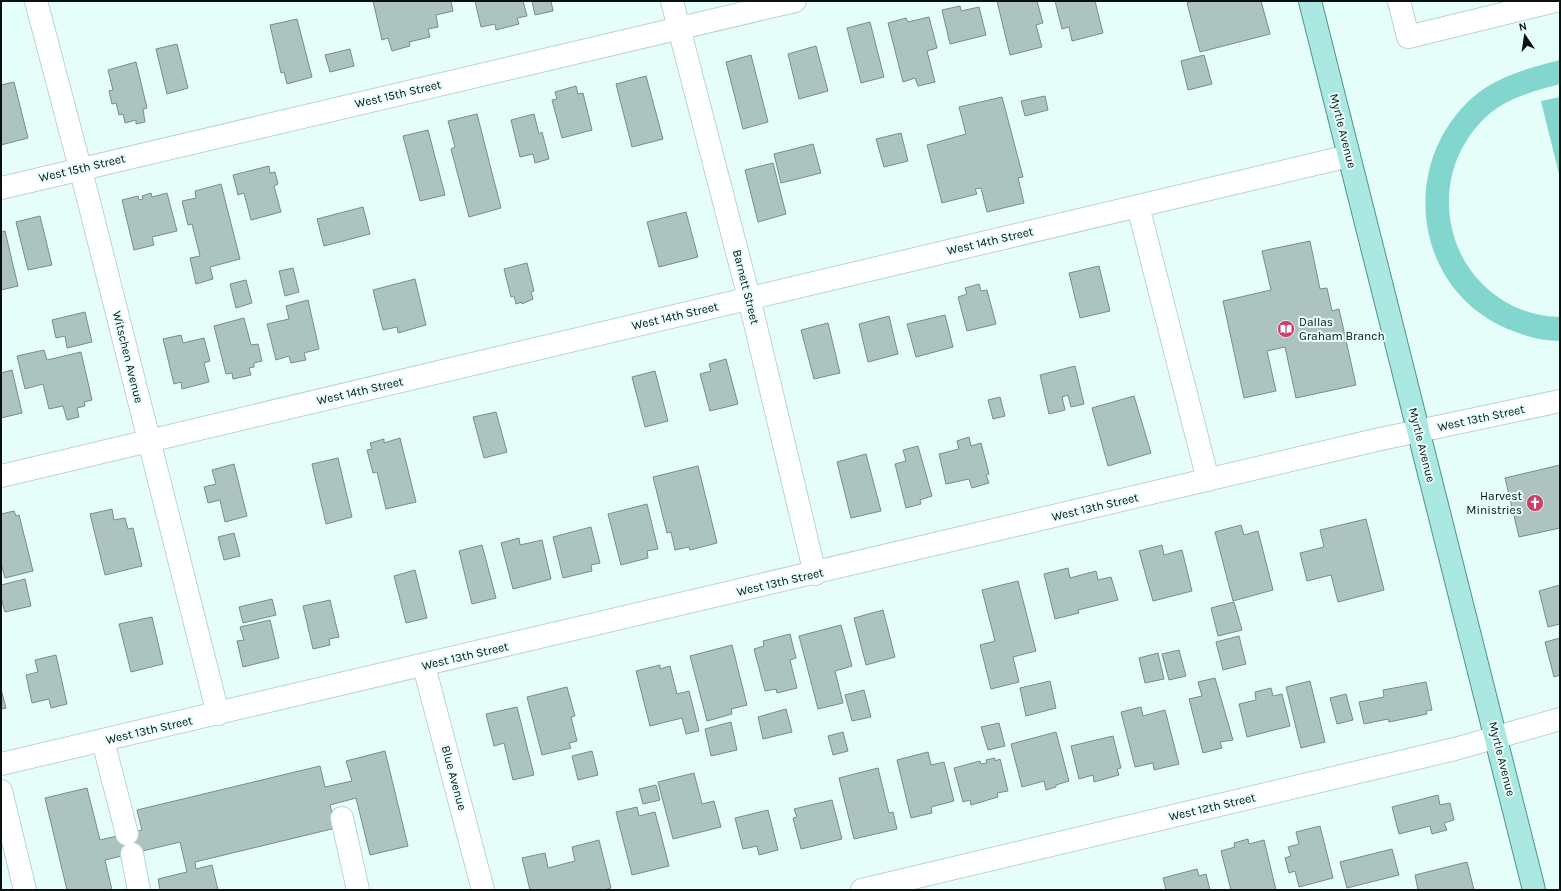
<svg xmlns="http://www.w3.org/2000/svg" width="1561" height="891" font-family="Karla,sans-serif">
	<rect width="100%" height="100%" fill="#e6fefa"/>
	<path fill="#83d6cd" d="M1560 60V84C1534 91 1509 97 1488 115 1427 170 1439 269 1513 306 1528 313 1544 317 1560 317V341C1539 341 1518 334 1499 325 1412 281 1401 162 1472 98 1497 76 1529 68 1560 60Z
		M1560 97V178L1541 101Z"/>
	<path fill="#adc3c0" stroke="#778d8a" d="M373 1H451L453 11 436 15 438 27 428 29 430 37 409 42 410 46 392 51 388 38 382 40Z
		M475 1H523L527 16 517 18 519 24 496 30 495 24 481 27Z
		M532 1H551L553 11 535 15Z
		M997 1H1030L1031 2 1037 1 1043 23 1036 25 1042 47 1010 55Z
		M1055 1H1095L1103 33 1072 41 1069 27 1062 29Z
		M1193 1H1261L1270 34 1200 52 1187 3Z
		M960 6 961 11 979 7 986 35 950 44 942 10Z
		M929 17 937 48 927 51 935 82 918 86 915 78 903 82 888 23 906 18 908 22Z
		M297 19 312 77 287 84 284 72 281 73 270 25Z
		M870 22 884 77 861 83 847 28Z
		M177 44 188 88 167 94 156 49Z
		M816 46 828 91 799 99 788 54Z
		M350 49 354 66 330 72 325 55Z
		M751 55 768 122 743 129 726 62Z
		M1204 55 1212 84 1188 90 1181 61Z
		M136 62 147 108 143 109 145 122 136 124V120L125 123 123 114 119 115 116 103 112 104 109 91 113 90 108 70Z
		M646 76 663 139 632 147 616 84Z
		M14 82 28 138 1 145V85Z
		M576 86 578 94 583 93 592 130 562 138 552 100 557 99 555 92Z
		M1045 96 1048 110 1025 116 1021 101Z
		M1002 97 1023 177 1018 178 1024 203 987 212 981 188 975 189 977 194 942 203 927 145 966 134 959 107Z
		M477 114 501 208 469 217 451 149 455 147 448 121Z
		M534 114 539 134 542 132 549 159 535 163 533 154 520 157 511 120Z
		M428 130 445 195 420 201 403 136Z
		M901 133 908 161 884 167 876 139Z
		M813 144 821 173 781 183 774 154Z
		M773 163 786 214 758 222 745 170Z
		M269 166 270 173 275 172 278 184 274 186 281 212 251 220 244 193 238 195 233 175Z
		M221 184 240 259 210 267 213 279 196 284 190 258 200 256 192 224 188 225 182 201 196 198 195 191Z
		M151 193 152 197 167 193 177 231 152 237 154 245 134 250 122 200 138 196 139 200 143 199 142 196Z
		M363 207 370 234 324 246 317 219Z
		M686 212 698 257 659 267 647 222Z
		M40 216 52 265 28 270 16 222Z
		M5 231 18 286 1 290V232Z
		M1310 241 1320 289 1327 288 1332 311 1339 309 1356 385 1296 398 1285 347 1267 351 1276 391 1244 398 1223 301 1271 290 1262 251Z
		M527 263 534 291 531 292 533 299 522 304V302L516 304 514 296 511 297 504 269Z
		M1099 266 1110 311 1080 318 1069 273Z
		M293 268 299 292 285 296 279 271Z
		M415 279 426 325 398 333 397 327 383 330 373 290Z
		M246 280 252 303 236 308 230 284Z
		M979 284 981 291 987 290 996 324 967 331 958 297 967 294 965 288Z
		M308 300 319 349 304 353 306 360 291 363 289 356 276 360 267 324 289 319 286 306Z
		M85 312 92 342 67 348 65 336 56 338 52 320Z
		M945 315 953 347 916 357 907 324Z
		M889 316 898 354 868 362 859 324Z
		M244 318 251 345 258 344 262 361 254 363V367L249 368 251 375 233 379 232 373 226 374 214 326Z
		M828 323 840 373 814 379 801 330Z
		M181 335 183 343 204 338 210 361 204 363 209 382 182 389 181 382 174 384 163 339Z
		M44 350 47 360 81 352 92 400 84 402 85 406 77 408 79 417 67 420 63 406 49 409 43 384 25 389 17 356Z
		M726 359 738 404 710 411 700 374 711 371 709 364Z
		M1075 366 1084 404 1071 407 1068 395 1062 397 1065 410 1049 414 1040 375Z
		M12 370 22 413 1 418V373Z
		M655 371 668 421 645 427 632 377Z
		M1134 396 1151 453 1108 466 1092 408Z
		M1000 397 1005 416 993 419 988 400Z
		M496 412 507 452 484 458 473 417Z
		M969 437 971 446 981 443 989 474 986 475 989 483 972 488 969 479 946 484 939 454 959 449 957 441Z
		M400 438 416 502 386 509 377 472 373 473 367 450 372 449 370 443 384 439V443Z
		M918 446 932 496 920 500 921 504 906 508 895 464 906 461 903 450Z
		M866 454 881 511 851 518 837 462Z
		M338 458 352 517 326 524 312 464Z
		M234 464 247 516 225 522 220 500 208 503 204 487 216 484 212 470Z
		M1560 465V528L1519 537 1505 478Z
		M698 466 717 543 690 550 689 547 675 550 671 532 667 533 653 477Z
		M647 504 658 549 647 551 648 558 621 565 608 514Z
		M112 509 114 520 125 518 128 529 133 528 142 566 105 575 90 514Z
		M14 511 16 516 19 515 33 571 5 578 1 563V514Z
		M1366 519 1384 590 1338 602 1331 575 1307 581 1300 553 1324 547 1320 530Z
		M1241 525 1244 535 1258 531 1273 590 1233 601 1215 532Z
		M591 527 600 563 591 565 592 571 563 578 553 537Z
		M234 533 240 556 224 560 218 537Z
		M519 538 520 545 542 540 551 579 513 589 501 543Z
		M482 545 496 598 472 604 459 551Z
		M1162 545 1164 555 1182 550 1192 591 1153 601 1139 551Z
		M1068 568 1070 578 1096 571 1098 580 1111 577 1118 600 1078 610 1079 613 1055 619 1044 574Z
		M415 570 427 618 406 623 394 576Z
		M25 579 31 606 5 612 1 598V585Z
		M1018 581 1036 651 1013 657 1019 682 991 689 980 645 995 641 982 590Z
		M1560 585V624L1548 627 1539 591Z
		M272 599 276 615 243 623 239 607Z
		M330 600 339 637 329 639 330 645 313 649 303 606Z
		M1234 602 1242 630 1218 636 1211 608Z
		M883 610 895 657 866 665 854 618Z
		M152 617 163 664 131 672 119 624Z
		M270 620 279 658 243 667 237 641 244 640 240 627Z
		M841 625 852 666 835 671 843 703 818 709 799 636Z
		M790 634 796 658 790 660 797 688 777 693 776 689 765 691 754 649 764 646 763 641Z
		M1239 636 1246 664 1223 670 1216 642Z
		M1560 638V675L1554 677 1545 642Z
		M732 645 747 705 731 709 732 714 707 721 690 656Z
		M1179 650 1186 676 1169 680 1162 654Z
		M1158 653 1164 679 1145 683 1139 658Z
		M56 655 67 704 51 708 49 699 32 703 26 675 38 672 35 660Z
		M660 665V669L670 666 677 694 689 691 699 731 686 734 682 718 650 726 636 671Z
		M1215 678 1233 740 1220 742 1222 748 1203 753 1189 699 1202 696 1198 682Z
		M1050 681 1056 708 1026 716 1020 688Z
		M1310 681 1325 742 1301 748 1286 687Z
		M1426 682 1432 710 1426 711 1427 714 1389 722 1388 719 1364 724 1359 702 1384 697 1383 690Z
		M567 687 575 716 571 717 577 741 569 743 571 748 542 755 527 697Z
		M1271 688 1273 696 1282 694 1290 726 1247 737 1239 704 1256 700 1255 692Z
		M1 689 6 708 1 709Z
		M864 690 871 717 852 721 845 695Z
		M1346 694 1353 720 1337 724 1330 698Z
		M517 707 534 775 513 780 504 743 494 746 486 714Z
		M1141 707 1143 716 1165 710 1179 764 1154 770 1153 763 1135 767 1121 712Z
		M786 709 792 732 763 739 758 717Z
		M731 722 737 750 711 756 705 729Z
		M999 723 1005 746 988 750 981 727Z
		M843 732 848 751 833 755 828 736Z
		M1056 732 1069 781 1056 785V787L1046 790 1044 781 1022 787 1011 744Z
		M1113 736 1121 768 1117 769 1119 775 1094 782 1093 775 1079 779 1071 746Z
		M385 751 408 846 370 855 356 798 330 805 336 828 195 862 196 869 212 865 218 890H160L158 879 187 872 180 842 105 860 112 890H67L45 798 87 788 100 840 142 830 137 810 320 766 325 787 352 781 346 761Z
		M592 751 598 775 578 780 572 756Z
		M928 752 931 765 944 762 954 801 931 807 932 813 911 818 897 760Z
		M995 758V761L1000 759 1008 791 997 793 998 797 971 805 970 800 963 802 954 768 980 761 981 764 987 763 986 760Z
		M878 768 889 813 893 812 897 829 854 839 839 778Z
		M694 773 702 804 714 801 721 827 673 839 658 782Z
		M656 785 660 800 643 804 639 789Z
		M1438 795 1440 805 1450 803 1454 820 1444 823 1447 830 1432 834 1430 826 1399 834 1392 807Z
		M832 800 842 839 801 849 793 818 797 817 794 809Z
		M637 807 639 816 655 812 669 866 632 875 616 812Z
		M768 810 778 850 759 855 757 846 743 849 735 818Z
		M1320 826 1333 878 1299 887 1295 871 1289 873 1285 858 1291 856 1288 847 1299 844 1296 832Z
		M1248 839 1249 844 1264 840 1276 890H1231L1221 851 1235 847 1234 843Z
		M599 840 611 888 604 890H530L522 858 545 853 548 868 575 861 572 847Z
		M1392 849 1399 875 1347 888 1340 862Z
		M1467 862 1474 890H1418L1415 875Z
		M1197 869 1199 876 1206 874 1210 890H1166L1163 878Z"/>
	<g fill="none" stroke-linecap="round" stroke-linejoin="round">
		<defs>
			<path id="minor" d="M36 1 87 194 218 714
				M672 1 749 298 815 574
				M1399 1 1408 37 1555 1
				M1 188 795 1
				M1138 206 1208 480
				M1 476 1349 156
				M424 666 483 890
				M103 741 127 834
				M1 764 1376 440 1560 401
				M1 791 25 890
				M342 818 358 890
				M132 854 139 890
				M862 890 1455 749 1560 719"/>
			<path id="major" d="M1310 1 1534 890"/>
		</defs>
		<use href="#minor" stroke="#bcd3d0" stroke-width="24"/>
		<use href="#major" stroke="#4f938c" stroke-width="24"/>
		<use href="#minor" stroke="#fff" stroke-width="22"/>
		<use href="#major" stroke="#ace8e2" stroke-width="22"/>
	</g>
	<defs>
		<symbol id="library-disc" viewBox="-11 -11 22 22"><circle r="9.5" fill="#cd3f6a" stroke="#e6fefa"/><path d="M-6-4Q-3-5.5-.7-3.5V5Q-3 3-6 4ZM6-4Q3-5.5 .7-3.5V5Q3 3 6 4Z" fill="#fff"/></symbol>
		<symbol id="church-disc" viewBox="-11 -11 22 22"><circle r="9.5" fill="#cd3f6a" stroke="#e6fefa"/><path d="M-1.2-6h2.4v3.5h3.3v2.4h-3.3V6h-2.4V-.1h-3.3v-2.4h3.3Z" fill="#fff"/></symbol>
	</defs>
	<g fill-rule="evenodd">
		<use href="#library-disc" x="1276" y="319" width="20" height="20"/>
		<use href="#church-disc" x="1525" y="493" width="20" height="20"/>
	</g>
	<g text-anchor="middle" stroke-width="4" stroke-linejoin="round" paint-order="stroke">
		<g font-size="12" fill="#091110" stroke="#e6fefa">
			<text transform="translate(398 94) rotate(-13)" y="4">West 15th Street</text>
			<text transform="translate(1343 131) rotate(76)" y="4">Myrtle Avenue</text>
			<text transform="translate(82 168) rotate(-13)" y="4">West 15th Street</text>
			<text transform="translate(990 241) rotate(-13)" y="4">West 14th Street</text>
			<text transform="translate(746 287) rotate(76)" y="4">Barnett Street</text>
			<text transform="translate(675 316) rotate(-13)" y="4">West 14th Street</text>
			<text transform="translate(128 357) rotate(76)" y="4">Witschen Avenue</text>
			<text transform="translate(360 391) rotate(-13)" y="4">West 14th Street</text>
			<text transform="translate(1481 418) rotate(-12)" y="4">West 13th Street</text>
			<text transform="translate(1422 445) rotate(76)" y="4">Myrtle Avenue</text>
			<text transform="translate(1095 507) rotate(-13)" y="4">West 13th Street</text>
			<text transform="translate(780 582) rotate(-13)" y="4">West 13th Street</text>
			<text transform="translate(465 656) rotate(-13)" y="4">West 13th Street</text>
			<text transform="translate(149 730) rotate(-13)" y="4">West 13th Street</text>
			<text transform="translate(1502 759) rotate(76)" y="4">Myrtle Avenue</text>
			<text transform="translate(454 778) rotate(75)" y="4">Blue Avenue</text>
			<text transform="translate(1212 807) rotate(-13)" y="4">West 12th Street</text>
		</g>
		<g font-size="12" fill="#091110" stroke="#e6fefa" text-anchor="start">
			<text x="1299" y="326">Dallas<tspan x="1299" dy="14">Graham Branch</tspan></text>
			<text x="1522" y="500" text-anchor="end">Harvest<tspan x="1522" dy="14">Ministries</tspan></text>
		</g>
	</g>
	<rect width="1561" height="891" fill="none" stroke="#091110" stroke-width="4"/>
	<g transform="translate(1525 36) rotate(347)" stroke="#e6fefa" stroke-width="3" paint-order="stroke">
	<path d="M0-3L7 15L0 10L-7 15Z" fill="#091110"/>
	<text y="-6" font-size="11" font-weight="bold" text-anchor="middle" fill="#091110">N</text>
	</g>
</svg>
